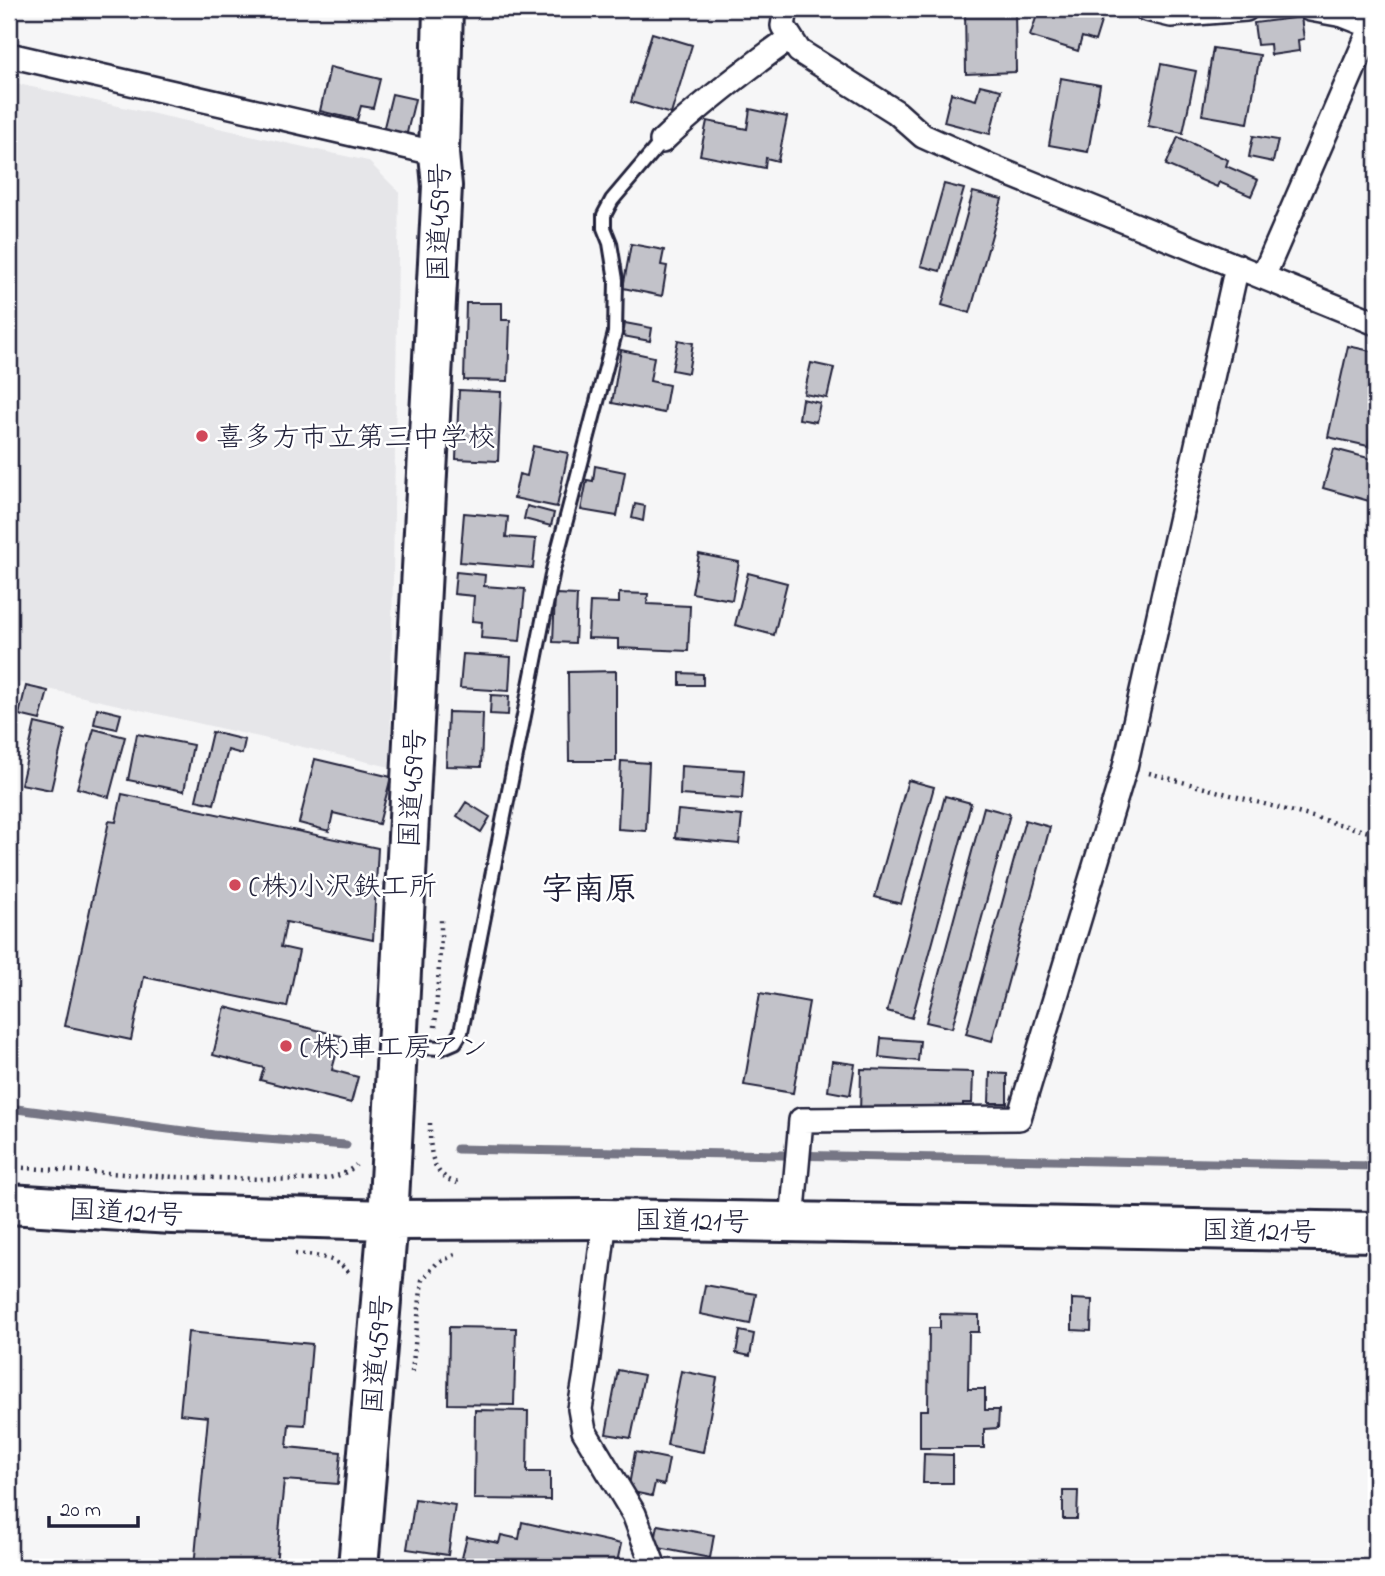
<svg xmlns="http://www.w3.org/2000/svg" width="1385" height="1576" font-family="'Indie Flower','Klee One',sans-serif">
	<rect width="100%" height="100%" fill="#f6f6f7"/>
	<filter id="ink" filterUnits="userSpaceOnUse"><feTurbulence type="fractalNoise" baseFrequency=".0143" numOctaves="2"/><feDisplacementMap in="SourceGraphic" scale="14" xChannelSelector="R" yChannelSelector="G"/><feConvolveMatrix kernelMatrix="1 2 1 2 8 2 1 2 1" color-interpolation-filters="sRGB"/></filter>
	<g filter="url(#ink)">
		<path fill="#e6e6e9" d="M9 82 368 161 399 192 390 767 9 680Z"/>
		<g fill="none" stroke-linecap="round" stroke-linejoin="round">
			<path stroke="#767685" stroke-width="9" d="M9 1108 214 1135 346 1145
				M457 1149 1376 1166"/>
		</g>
		<path fill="#c2c2c9" stroke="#22223b" stroke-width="2" d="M965 9H1015L1016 72 966 74Z
			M1039 9H1105L1095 41 1082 37 1078 51 1030 36Z
			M1301 17 1304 39 1298 40 1299 51 1271 55 1270 44 1257 45 1254 23Z
			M652 33 692 45 671 114 631 102Z
			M1213 48 1260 55 1248 123 1202 115Z
			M1161 64 1196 71 1183 133 1148 126Z
			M330 67 380 79 373 108 361 106 357 120 320 111Z
			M1061 78 1100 85 1088 152 1049 145Z
			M980 85 1001 90 990 134 944 122 951 93 976 100Z
			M392 94 415 99 406 137 383 131Z
			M750 109 787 117 778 161 766 158 765 168 700 155 707 121 747 129Z
			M1253 136 1278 140 1273 162 1249 157Z
			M1178 137 1228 160 1226 166 1258 180 1251 196 1219 182 1217 187 1166 165Z
			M944 184 964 189 940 271 921 266Z
			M973 192 1002 199 970 313 942 305Z
			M631 244 664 250 661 265 667 266 662 296 623 288Z
			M466 303H502V320H510L508 381 464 380Z
			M625 323 652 328 650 341 623 336Z
			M678 340 693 343 688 373 672 370Z
			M1348 346 1376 352V411L1368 446 1328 437Z
			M621 350 654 357 650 381 669 385 664 413 612 403Z
			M811 363 834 368 827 398 804 394Z
			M459 390 501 392 498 461 456 459Z
			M802 399 820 403 816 422 799 419Z
			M533 446 568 453 557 507 514 498 519 474 527 476Z
			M1334 449 1376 460V474L1369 501 1323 488Z
			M595 466 625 472 617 516 581 510 587 480 593 481Z
			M635 504 645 506 643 521 632 518Z
			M527 506 554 513 551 526 524 519Z
			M464 513 508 517 506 537 536 539 533 568 460 562Z
			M699 554 739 562 732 600 692 593Z
			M456 572 485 575 484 586 525 589 520 641 481 638 482 622 472 621 474 596 454 594Z
			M748 573 787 583 774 635 735 625Z
			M619 593 648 594 647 604 690 606 688 651 618 648V639L588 638 590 602 619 603Z
			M555 594 577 595 575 643 553 642Z
			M463 654 511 657 509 691 460 688Z
			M616 671V761H569L568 672Z
			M680 673 703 674V685H680Z
			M26 686 48 691 40 720 19 715Z
			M491 695 509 696 508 715 490 714Z
			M97 708 121 714 117 729 94 724Z
			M448 712 483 713 481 767 446 766Z
			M35 723 65 730 51 790 21 784Z
			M94 729 125 737 109 797 77 788Z
			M212 732 245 740 242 754 228 750 214 804 196 800Z
			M137 734 193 745 184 791 128 780Z
			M315 759 391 777 379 824 333 813 329 831 299 823Z
			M621 761 649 763 646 831 618 829Z
			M681 766 744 770 742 799 680 795Z
			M908 780 934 787 901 904 875 897Z
			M122 794 378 848 373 940 286 922 281 947 299 951 287 1007 144 977 131 1040 65 1026 109 821 116 822Z
			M945 796 971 803 912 1018 887 1011Z
			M466 802 490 817 481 832 457 816Z
			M984 807 1010 814 952 1028 926 1022Z
			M678 810 742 816 739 844 675 838Z
			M1025 820 1050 827 992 1041 966 1034Z
			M760 993 809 1002 793 1093 744 1085Z
			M225 1007 341 1036 332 1070 358 1077 351 1103 260 1080 264 1068 213 1055Z
			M881 1038 920 1041 918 1061 879 1057Z
			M832 1061 855 1064 850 1095 828 1091Z
			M861 1069 973 1072 972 1103H963V1118L860 1115Z
			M990 1073 1007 1074V1103H989Z
			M705 1285 756 1294 750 1324 700 1314Z
			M1072 1299 1092 1300 1091 1331 1072 1330Z
			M940 1314 979 1315V1332H969L968 1389H985V1410H999L998 1428 984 1429V1448H920V1410H928L929 1328H940Z
			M449 1327 516 1328 514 1405 448 1404Z
			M740 1331 754 1334 750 1356 736 1353Z
			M188 1332 312 1344 305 1425 289 1424 287 1447 341 1452 338 1484 284 1480 276 1565 300 1567H194L208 1417 180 1414Z
			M618 1370 644 1375 631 1438 606 1434Z
			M681 1371 717 1378 703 1452 667 1445Z
			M475 1410 528 1411 527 1472H550V1500L474 1499Z
			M635 1452 669 1459 664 1485 655 1483 652 1496 628 1491Z
			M924 1454 953 1455V1483H923Z
			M1063 1491H1078L1077 1519H1063Z
			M415 1499 455 1505 448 1555 407 1549Z
			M522 1522 621 1544 616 1567H505L462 1558 467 1537 499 1543 501 1535 519 1539Z
			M658 1525 714 1535 710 1558 654 1547Z"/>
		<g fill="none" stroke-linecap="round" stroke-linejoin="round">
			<defs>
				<path id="lane" d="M401 1046 441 1048 455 1042 461 1032 553 570 615 333 616 280 610 243 604 228V215L612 200 662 141"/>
				<path id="street" d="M786 9 783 26 799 51 896 112 923 136 992 167 1376 323
					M1146 9 1171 15 1246 9
					M1310 9 1343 15 1376 28
					M9 55 439 154
					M662 141C702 103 745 70 790 38
					M1263 277 1372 26
					M605 1219 586 1373 580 1409 584 1431 634 1514 654 1567
					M792 1222 801 1120 1019 1118 1125 767 1237 266"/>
				<path id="highway" d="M9 1204 172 1214 388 1220 605 1219 1376 1232
					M358 1567 388 1220 442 186 439 154 443 9"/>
			</defs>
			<use href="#lane" stroke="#22223b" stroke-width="18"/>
			<use href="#street" stroke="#22223b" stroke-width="28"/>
			<use href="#highway" stroke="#22223b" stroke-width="44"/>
			<path stroke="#22223b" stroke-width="4.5" stroke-dasharray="2 5" stroke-linecap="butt" d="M1149 773 1376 834
				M435 1027 441 937V917
				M430 1123C430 1141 429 1166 445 1177 449 1181 456 1182 461 1184
				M9 1167 174 1177 309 1180C327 1179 343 1177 356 1165
				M295 1254C316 1256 336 1256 350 1274
				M412 1372 422 1280 437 1263 455 1255"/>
			<use href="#lane" stroke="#fff" stroke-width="12"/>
			<use href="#street" stroke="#fff" stroke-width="23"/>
			<use href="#highway" stroke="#fff" stroke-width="38"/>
		</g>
	</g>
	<g fill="#d1495b" stroke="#fff" stroke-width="2.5">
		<circle cx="202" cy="436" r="7"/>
		<circle cx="235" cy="885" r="7"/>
		<circle cx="286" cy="1046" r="7"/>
	</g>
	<g text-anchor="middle" stroke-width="5" stroke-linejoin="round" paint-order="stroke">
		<g font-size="28" fill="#22223b" stroke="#fff">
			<text transform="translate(438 222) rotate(-89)" y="10">国道459号</text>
			<text transform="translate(411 788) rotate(-87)" y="10">国道459号</text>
			<text transform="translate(126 1211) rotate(3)" y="10">国道121号</text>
			<text transform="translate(692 1220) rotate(1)" y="10">国道121号</text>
			<text transform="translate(1259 1230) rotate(1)" y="10">国道121号</text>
			<text transform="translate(376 1354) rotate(-85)" y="10">国道459号</text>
		</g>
		<g font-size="28" fill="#22223b" stroke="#fff" text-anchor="start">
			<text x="216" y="446">喜多方市立第三中学校</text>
			<text x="249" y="895">(株)小沢鉄工所</text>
			<text x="300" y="1056">(株)車工房アン</text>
		</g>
		<g font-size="32" font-weight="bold" fill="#22223b" stroke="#fff">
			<text x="589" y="899">字南原</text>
		</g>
	</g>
	<rect width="1385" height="1576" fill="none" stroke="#fff" stroke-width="35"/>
	<rect x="18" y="18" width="1350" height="1541" fill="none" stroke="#22223b" stroke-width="2.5" filter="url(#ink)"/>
	<path d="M49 1516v10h89v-10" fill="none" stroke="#22223b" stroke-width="3.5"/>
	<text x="60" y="1516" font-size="21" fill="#22223b" stroke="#ffffff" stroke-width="5" paint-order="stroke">20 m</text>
</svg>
